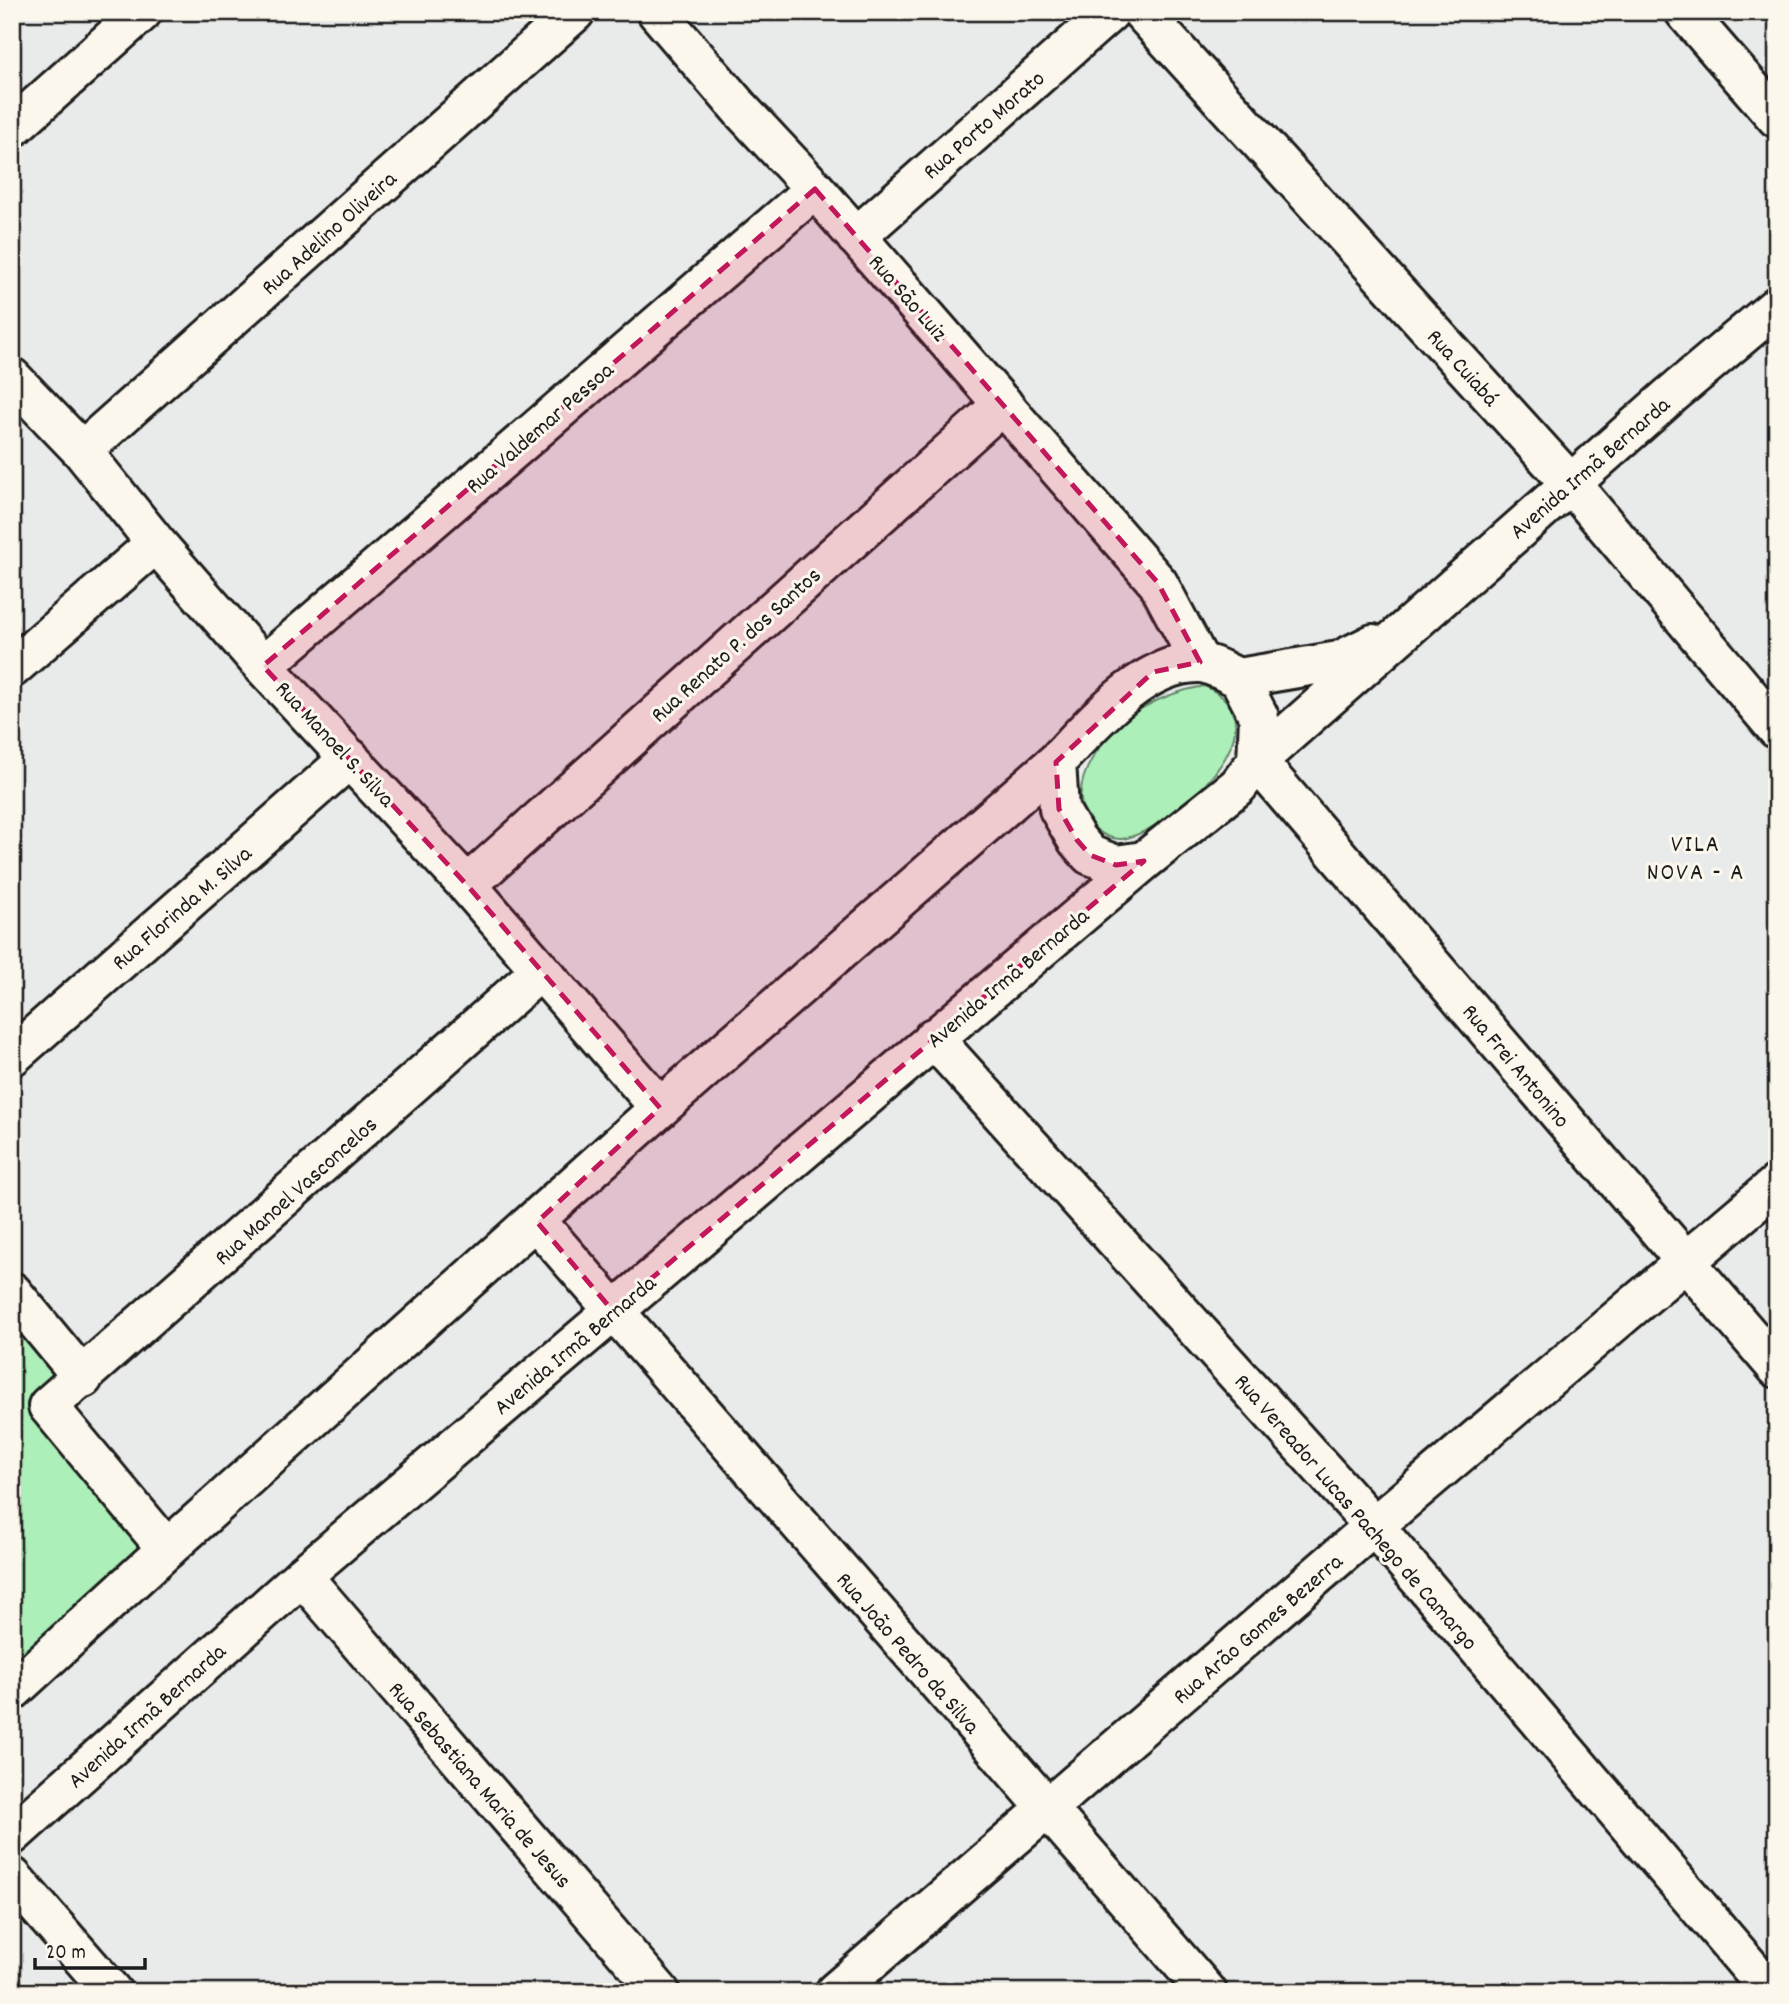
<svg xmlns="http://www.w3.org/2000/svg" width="1789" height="2004" font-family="Dekko,sans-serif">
	<rect width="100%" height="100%" fill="#e9ebeb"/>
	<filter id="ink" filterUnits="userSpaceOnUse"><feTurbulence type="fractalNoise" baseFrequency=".0143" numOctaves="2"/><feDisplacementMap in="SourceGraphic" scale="14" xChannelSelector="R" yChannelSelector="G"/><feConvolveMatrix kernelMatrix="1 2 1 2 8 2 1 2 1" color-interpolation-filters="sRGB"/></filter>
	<g filter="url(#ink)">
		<path fill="#acefb9" stroke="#64866a" stroke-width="2" d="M1204 686C1291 722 1174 830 1122 839 1112 840 1100 834 1093 827 1057 787 1108 728 1144 707 1164 696 1182 690 1204 686Z
			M12 1301 74 1372 30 1411 151 1551 12 1672Z"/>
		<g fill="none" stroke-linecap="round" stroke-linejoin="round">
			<defs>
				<path id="street" d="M657 12 741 110 815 189 1158 583 1200 662
					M1142 12 1571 484 1777 729
					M1685 12 1777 118
					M12 128 142 12
					M856 237 1110 12
					M12 378 82 451 156 543 263 666 467 885 660 1108
					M82 451 575 12
					M263 666 815 189
					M12 668 156 543
					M1257 761 1777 1368
					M467 885 1003 404
					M933 1038 1374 1526 1771 1992
					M12 1056 350 758
					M537 1222 1207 1992
					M12 1292 83 1378
					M167 1549 48 1406 540 971
					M302 1576 660 1992
					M835 1992 1374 1526 1777 1184"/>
				<path id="secondary" d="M1239 678 1339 661 1373 644
					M1257 761 1259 717 1239 678C1228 674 1211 663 1199 663 1143 662 1092 724 1056 762L1059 809 1077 840 1090 855 1116 865 1144 861 1238 786 1257 761 1671 395 1777 306
					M12 1691 167 1549 660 1108 1056 762
					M12 1835 302 1576 1144 861
					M12 1877 112 1992"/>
			</defs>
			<use href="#street" stroke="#1c1c1c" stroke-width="44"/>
			<use href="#secondary" stroke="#1c1c1c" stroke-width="44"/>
			<use href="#street" stroke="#fbf7ec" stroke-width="38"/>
			<use href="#secondary" stroke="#fbf7ec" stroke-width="38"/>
		</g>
	</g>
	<path fill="#c2185b" fill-opacity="0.2" stroke="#c2185b" stroke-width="5" stroke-dasharray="14 9" stroke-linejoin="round" d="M815 189 1158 583 1200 662 1153 672 1056 762 1059 809 1077 840 1090 855 1116 865 1144 861 613 1311 537 1222 660 1108 467 885 263 666Z"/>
	<g text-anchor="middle" stroke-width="6" stroke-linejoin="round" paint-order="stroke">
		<g font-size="23" fill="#1c1c1c" stroke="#fbf7ec">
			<text transform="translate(983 124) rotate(-41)" y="8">Rua Porto Morato</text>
			<text transform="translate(328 232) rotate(-42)" y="8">Rua Adelino Oliveira</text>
			<text transform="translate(909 297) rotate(49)" y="8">Rua São Luiz</text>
			<text transform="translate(1464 367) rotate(48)" y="8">Rua Cuiabá</text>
			<text transform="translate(539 427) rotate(-41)" y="8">Rua Valdemar Pessoa</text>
			<text transform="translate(1589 467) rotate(-41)" y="8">Avenida Irmã Bernarda</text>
			<text transform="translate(735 644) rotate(-42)" y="8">Rua Renato P. dos Santos</text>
			<text transform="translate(336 743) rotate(47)" y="8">Rua Manoel S. Silva</text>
			<text transform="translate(181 907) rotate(-41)" y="8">Rua Florinda M. Silva</text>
			<text transform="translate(1007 977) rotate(-40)" y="8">Avenida Irmã Bernarda</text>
			<text transform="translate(1517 1065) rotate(50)" y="8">Rua Frei Antonino</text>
			<text transform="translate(295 1190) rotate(-42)" y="8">Rua Manoel Vasconcelos</text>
			<text transform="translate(574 1344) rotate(-40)" y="8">Avenida Irmã Bernarda</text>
			<text transform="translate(1357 1511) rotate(49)" y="8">Rua Vereador Lucas Pachego de Camargo</text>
			<text transform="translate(1257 1628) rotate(-41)" y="8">Rua Arão Gomes Bezerra</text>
			<text transform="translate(909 1652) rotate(49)" y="8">Rua João Pedro da Silva</text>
			<text transform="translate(146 1715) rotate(-42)" y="8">Avenida Irmã Bernarda</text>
			<text transform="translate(481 1784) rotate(49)" y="8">Rua Sebastiana Maria de Jesus</text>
		</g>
		<g font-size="24" letter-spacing="2" fill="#1c1c1c" stroke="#fbf7ec">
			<text x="1696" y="851">VILA<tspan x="1696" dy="28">NOVA - A</tspan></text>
		</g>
	</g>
	<rect width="1789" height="2004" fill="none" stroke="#fbf7ec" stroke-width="42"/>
	<rect x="21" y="21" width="1747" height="1962" fill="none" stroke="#1c1c1c" stroke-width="2.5" filter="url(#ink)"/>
	<path d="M35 1958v10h110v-10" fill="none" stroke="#1c1c1c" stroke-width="3.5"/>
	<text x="46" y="1958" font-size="21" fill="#1c1c1c" stroke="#fbf7ec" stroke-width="5" paint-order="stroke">20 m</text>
</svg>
